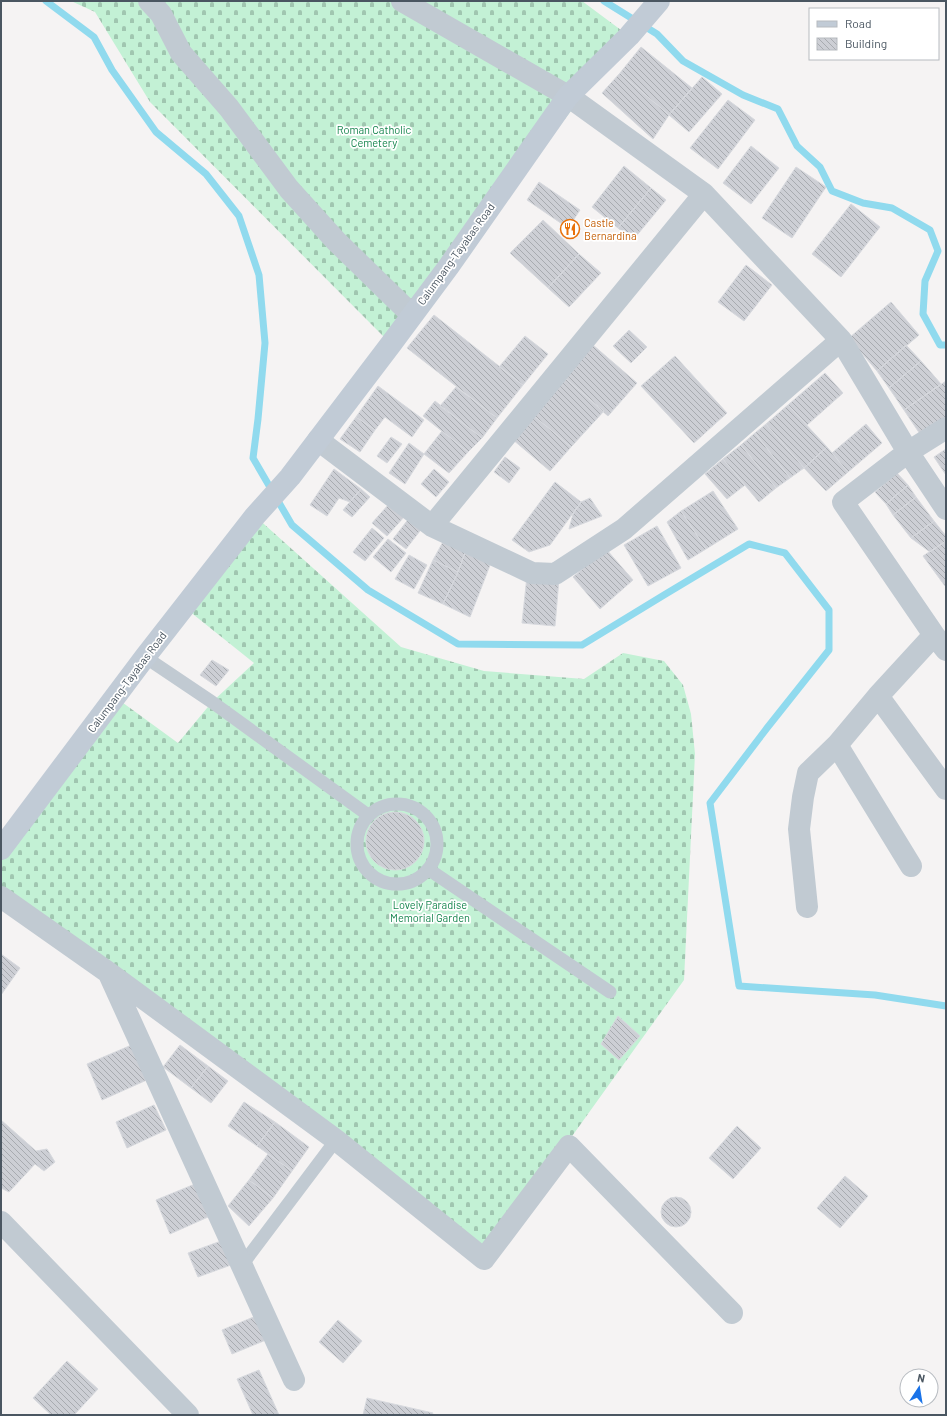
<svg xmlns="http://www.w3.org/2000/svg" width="947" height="1416" font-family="Barlow,sans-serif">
	<defs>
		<pattern id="cemetery-stones" width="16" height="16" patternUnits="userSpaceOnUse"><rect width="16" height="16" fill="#c3f1d5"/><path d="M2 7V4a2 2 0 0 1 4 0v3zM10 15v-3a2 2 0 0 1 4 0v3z" fill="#a0c6b0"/></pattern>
		<pattern id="building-back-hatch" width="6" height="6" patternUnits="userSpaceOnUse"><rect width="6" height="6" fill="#cdcfd5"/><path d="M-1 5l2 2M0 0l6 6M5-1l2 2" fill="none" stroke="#a8abb0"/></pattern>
	</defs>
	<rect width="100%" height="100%" fill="#f5f3f3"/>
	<path fill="url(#cemetery-stones)" d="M71 1H582L629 36 391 344 150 102 95 12Z
		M255 516 401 647 484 671 584 679 623 653 664 661 683 685 691 714 695 754 684 980 484 1259 1 898V850L119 700 178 743 212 702 254 663 184 607Z"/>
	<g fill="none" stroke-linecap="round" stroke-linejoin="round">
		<path stroke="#90daee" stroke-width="7" d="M46 1 94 37 112 70 156 132 206 174 239 216 259 275 265 343 258 419 253 458 292 525 368 590 458 644 582 645 664 595 749 544 785 553 829 610V650L767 728 710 803 739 986 875 995 946 1006
			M604 1 657 34 683 61 743 95 778 109 797 146 820 167 832 191 863 203 892 208 930 230 938 251 925 281 923 314 940 345H946"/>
	</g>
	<path fill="url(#building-back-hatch)" stroke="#d7d9de" d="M641 47 692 88 669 115 620 73Z
		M620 73 669 115 653 139 602 93Z
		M702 77 722 94 689 132 669 115Z
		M728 100 755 120 718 169 690 148Z
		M751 146 779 168 751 204 723 183Z
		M624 166 651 188 618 228 592 207Z
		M796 167 826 187 792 238 762 218Z
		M539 182 580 210 568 228 527 200Z
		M651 188 666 200 633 240 618 228Z
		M851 204 880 227 841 277 812 254Z
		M543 220 579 254 548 288 510 253Z
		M579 254 601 273 569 307 548 288Z
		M746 265 772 285 744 321 718 302Z
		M891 302 919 335 877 371 849 338Z
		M434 315 523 385 497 418 407 348Z
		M629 330 647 347 631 363 613 346Z
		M525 336 548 354 523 385 499 367Z
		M593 345 637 383 608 416 564 377Z
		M906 345 921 361 889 388 877 371Z
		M675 356 727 413 694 443 641 386Z
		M921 361 941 384 904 410 889 388Z
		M825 373 843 393 807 425 788 405Z
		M564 377 604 411 571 447 533 415Z
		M946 381V421L922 437 904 410Z
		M378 386 424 420 412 437 385 417 375 430 356 417Z
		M456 387 497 418 482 438 440 406Z
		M435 401 482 438 468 452 423 416Z
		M788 405 827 447 804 468 766 424Z
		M533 415 571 447 550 471 512 439Z
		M356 417 375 430 360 452 340 439Z
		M766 424 804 468 790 478 755 433Z
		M866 424 882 443 848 472 832 453Z
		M442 431 468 452 449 473 424 454Z
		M755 433 790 478 776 488 741 445Z
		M391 437 402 444 387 463 377 456Z
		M409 443 424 454 405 484 389 473Z
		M741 445 776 488 759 502 723 459Z
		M827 447 848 472 826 491 804 468Z
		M946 449V475L934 457Z
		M505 457 520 468 509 483 494 472Z
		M723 459 745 485 727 499 705 474Z
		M334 469 361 489 350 502 339 498 327 516 310 505Z
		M434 469 449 482 436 497 421 484Z
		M897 473 908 485 886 504 875 492Z
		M555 482 581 502 550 545 529 552 512 540Z
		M908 485 916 497 893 515 886 504Z
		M361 489 370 497 352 517 343 510Z
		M713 491 738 529 706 549 681 511Z
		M916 497 934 521 911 538 893 515Z
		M590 498 602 516 569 529 573 514 581 502Z
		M389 504 404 517 387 536 372 523Z
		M681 511 706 549 688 560 667 522Z
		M410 517 423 527 406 549 393 539Z
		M934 521 946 536V541L930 552 911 538Z
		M657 526 681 568 648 586 624 545Z
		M372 528 384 538 365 561 353 552Z
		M388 539 406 553 391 572 373 557Z
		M444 540 466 550 458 572 433 560Z
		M946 541V585L945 586 923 556Z
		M606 549 633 580 600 609 573 577Z
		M466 550 492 560 470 617 443 604 458 572Z
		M409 555 427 565 414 589 395 579Z
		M433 560 458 572 443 604 418 593Z
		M527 576 559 579 555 626 522 623Z
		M212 660 229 670 216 686 200 675Z
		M366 841a29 29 0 1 1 58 0a29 29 0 1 1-58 0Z
		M1 954 20 968 1 995Z
		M618 1016 640 1036 619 1060 601 1044Z
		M134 1044 149 1079 102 1100 87 1064Z
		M180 1045 208 1066 191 1088 163 1067Z
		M208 1066 228 1081 211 1103 191 1088Z
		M244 1102 275 1122 257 1146 228 1126Z
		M154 1105 166 1130 127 1148 116 1122Z
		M1 1120 36 1151 47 1149 55 1162 44 1171 35 1164 9 1192 1 1188Z
		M275 1122 309 1147 292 1171 257 1146Z
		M737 1126 761 1148 733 1179 709 1158Z
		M268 1154 292 1171 273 1198 249 1180Z
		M845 1176 868 1196 840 1228 817 1208Z
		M249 1180 273 1198 249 1226 228 1206Z
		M195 1184 208 1217 170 1234 156 1200Z
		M661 1212a15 15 0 1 1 30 0a15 15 0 1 1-30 0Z
		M221 1241 231 1265 198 1277 188 1253Z
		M256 1316 266 1340 232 1354 222 1330Z
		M338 1320 362 1341 343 1363 319 1342Z
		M67 1361 98 1389 74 1415H51L33 1398Z
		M259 1370 279 1415H253L237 1379Z
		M367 1398 433 1413 432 1415H363Z"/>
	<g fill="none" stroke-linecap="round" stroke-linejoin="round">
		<path stroke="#c1cad2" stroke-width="13" d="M145 657 212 702 368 815
			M357 844a40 40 0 1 1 80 0a40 40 0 1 1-80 0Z
			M428 869 610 992
			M242 1265 336 1140"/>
		<path stroke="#c1cad2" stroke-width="22" d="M149 1 161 14 181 53 229 108 289 189 336 241 412 315
			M402 1 568 96 704 194 841 340 908 452 946 509
			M946 428 908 452 843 502 934 635 946 650
			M318 440 432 526 532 573 555 574 624 529 841 340
			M432 526 704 194
			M878 696 946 789
			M837 745 911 866
			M1 897 109 973 336 1140 484 1259 569 1146 732 1313
			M807 907 799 829 803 797 808 773 837 745 878 696 934 635
			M109 974 294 1380
			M1 1222 188 1415"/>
		<path stroke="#c1cbd6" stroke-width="22" d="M1 849 145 657 255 516 290 477 391 344 449 266 568 96 629 36 659 1"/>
	</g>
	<defs>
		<symbol id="restaurant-ring" viewBox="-11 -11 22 22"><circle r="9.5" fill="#fff" stroke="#e8710a" stroke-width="1.5"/><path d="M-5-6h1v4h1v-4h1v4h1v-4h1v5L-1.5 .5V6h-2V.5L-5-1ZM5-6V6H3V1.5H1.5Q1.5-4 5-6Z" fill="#e8710a"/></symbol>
	</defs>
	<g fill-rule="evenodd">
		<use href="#restaurant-ring" x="559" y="218" width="22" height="22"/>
	</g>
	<g text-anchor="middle" stroke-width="3.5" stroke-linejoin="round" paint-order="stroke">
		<g font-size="11" fill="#17864f" stroke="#fff">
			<text x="374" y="134">Roman Catholic<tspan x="374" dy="13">Cemetery</tspan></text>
			<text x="430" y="909">Lovely Paradise<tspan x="430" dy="13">Memorial Garden</tspan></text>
		</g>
		<g font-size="11" fill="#c56008" stroke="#fff" text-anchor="start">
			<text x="584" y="227">Castle<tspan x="584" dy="13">Bernardina</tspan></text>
		</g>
		<g font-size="11" fill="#4a5661" stroke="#fff">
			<text transform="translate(456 254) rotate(-54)" y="4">Calumpang-Tayabas Road</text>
			<text transform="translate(127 682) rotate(-53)" y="4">Calumpang-Tayabas Road</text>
		</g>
	</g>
	<rect width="947" height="1416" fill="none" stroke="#4a5661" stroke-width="4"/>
	<rect x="809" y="8" width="130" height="52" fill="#ffffff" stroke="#b7bbc0"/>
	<rect x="817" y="21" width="20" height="6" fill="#c1cbd6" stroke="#b7bbc0"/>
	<text x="845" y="28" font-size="12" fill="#4a5661">Road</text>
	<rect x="817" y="38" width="20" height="12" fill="url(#building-back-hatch)" stroke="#b7bbc0"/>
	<text x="845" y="48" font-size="12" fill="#4a5661">Building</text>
	<g transform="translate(919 1388) rotate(12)"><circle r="19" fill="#ffffff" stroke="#b7bbc0"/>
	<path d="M0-3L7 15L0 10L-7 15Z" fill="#1a73e8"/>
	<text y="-6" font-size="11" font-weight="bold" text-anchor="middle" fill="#4a5661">N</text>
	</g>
</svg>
